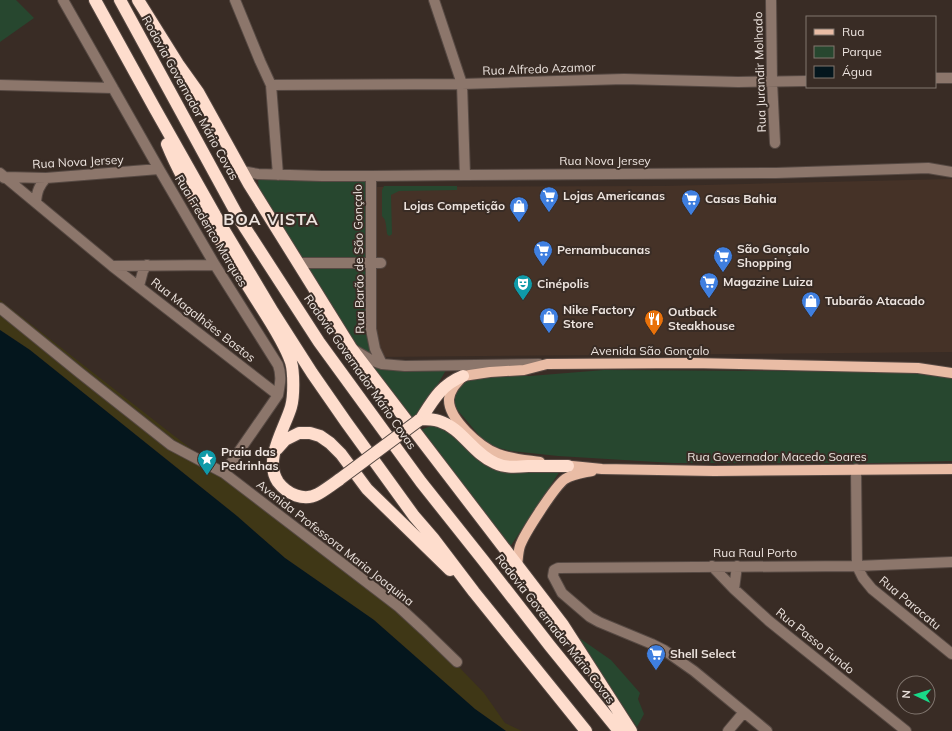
<svg xmlns="http://www.w3.org/2000/svg" width="952" height="731" font-family="Mulish,sans-serif">
	<rect width="100%" height="100%" fill="#392c25"/>
	<path fill="#453227" d="M952 179V352L376 357 372 187 664 186Z"/>
	<path fill="#27472f" d="M0 0H16L34 18 0 42Z
		M258 180H365L366 335 374 356 354 345 259 190Z
		M384 186H457V190L399 191 391 195 392 234 391 235 389 236 387 234 386 225 385 220 382 216V190Z
		M368 363 446 370 423 410 412 420Z
		M604 370 927 372 952 379V461L873 463H673L558 456 511 451 495 447 483 440 454 406 453 398 463 380 497 375 530 376Z
		M431 426 444 429 489 467 506 472 562 468 510 547 419 431 423 429Z
		M575 635 611 660 640 693 638 699 644 714 637 727Z"/>
	<path fill="#3f3716" d="M0 300 173 435 403 609 484 693 505 723 522 731H506L475 709 374 620 285 558 237 516 30 350 0 330Z"/>
	<path fill="#04161d" d="M0 330 30 350 237 516 285 558 374 620 475 709 506 731H0Z"/>
	<g fill="none" stroke-linecap="round" stroke-linejoin="round">
		<defs>
			<path id="minor" d="M63 0 159 169 215 265 278 365C282 376 280 384 278 395L224 473
				M235 0 260 61 271 85 278 175
				M434 0 462 84 465 175
				M771 0 772 81 775 143
				M935 78H952
				M0 85 113 88
				M271 85 462 84 624 79 738 82 807 81
				M242 171 258 174 322 176H371L465 175 776 173 928 168 952 172
				M0 173 112 266 278 395
				M371 176V329L375 349 382 364
				M4 178 5 177 46 178 159 169
				M36 202C37 191 39 186 46 178
				M298 263H381
				M112 266 215 265
				M139 286 143 271 147 265
				M0 308 80 373 171 445 224 473 399 607 424 630 457 662
				M354 350 373 361 382 364 405 366 539 364
				M856 469 857 566 863 578 872 589 952 654
				M712 566 734 589 769 621 906 731
				M734 589 737 566
				M728 731 744 712
				M767 731 694 671 664 650 652 644 599 622 590 617 562 593 553 576 554 570 558 568 857 566 952 562"/>
			<path id="major" d="M540 462C526 460 511 459 498 454 480 447 448 419 449 399 450 389 457 383 463 376L490 372 524 370 547 364 692 363 918 368 952 373
				M562 465 602 469 714 471 952 469
				M517 565C518 559 518 552 520 546 524 534 555 486 565 479 573 474 583 473 592 471"/>
			<path id="highway" d="M95 0 154 107 215 215 273 312 312 373 346 422 414 516 433 538 474 592 586 731
				M120 0 240 220 319 342 421 482 483 560 550 646 619 731
				M138 0 178 64 198 92 249 184 351 348 563 625 631 731
				M167 144C178 171 193 197 208 221 224 246 238 271 254 296 266 315 284 341 291 362 294 372 294 397 291 407 285 428 263 460 278 482 287 494 304 502 318 494 325 490 333 484 340 479
				M421 419C427 419 433 419 439 421 462 428 473 454 495 463 505 468 517 467 528 466 542 466 555 466 568 466
				M418 421 421 419C433 400 441 385 463 376
				M277 449 285 440 299 433H310L320 436 330 443 341 454 367 489 450 570"/>
		</defs>
		<use href="#minor" stroke="#564943" stroke-width="12"/>
		<use href="#major" stroke="#564943" stroke-width="12"/>
		<use href="#highway" stroke="#564943" stroke-width="14"/>
		<use href="#minor" stroke="#8c766b" stroke-width="10"/>
		<use href="#major" stroke="#e9bca5" stroke-width="10"/>
		<use href="#highway" stroke="#feddcd" stroke-width="12"/>
		<defs>
			<path id="highway-bridge" d="M340 479 418 421"/>
		</defs>
		<use href="#highway-bridge" stroke="#564943" stroke-width="14" stroke-linecap="butt"/>
		<use href="#highway-bridge" stroke="#feddcd" stroke-width="12"/>
	</g>
	<defs>
		<symbol id="supermarket-pin" viewBox="-11 -11 22 30"><path d="M0 17L-7.5 6A9.5 9.5 0 1 1 7.5 6Z" fill="#3f7fe0" stroke="#392c25"/><path d="M-6-5.5h2.5l.6 2H6L4.5 2H-2.5L-4.4-4H-6ZM-1.5 3.2a1.3 1.3 0 1 0 .1 0ZM3 3.2a1.3 1.3 0 1 0 .1 0Z" fill="#fff"/></symbol>
		<symbol id="shop-pin" viewBox="-11 -11 22 30"><path d="M0 17L-7.5 6A9.5 9.5 0 1 1 7.5 6Z" fill="#3f7fe0" stroke="#392c25"/><path d="M-5-2.5h2.3a2.7 3.5 0 0 1 5.4 0H5L5.5 6h-11ZM-1.5-2.5h3a1.5 2.3 0 0 0-3 0Z" fill="#fff"/></symbol>
		<symbol id="theatre-pin" viewBox="-11 -11 22 30"><path d="M0 17L-7.5 6A9.5 9.5 0 1 1 7.5 6Z" fill="#0f9aa8" stroke="#392c25"/><path d="M-5-5.5Q0-4 5-5.5V0Q5 5 0 6Q-5 5-5 0ZM-3.3-2.5H-1v1.5H-3.3ZM1-2.5H3.3v1.5H1ZM-2.8 1Q0 5.5 2.8 1Z" fill="#fff"/></symbol>
		<symbol id="restaurant-pin" viewBox="-11 -11 22 30"><path d="M0 17L-7.5 6A9.5 9.5 0 1 1 7.5 6Z" fill="#e8710a" stroke="#392c25"/><path d="M-5-6h1v4h1v-4h1v4h1v-4h1v5L-1.5 .5V6h-2V.5L-5-1ZM5-6V6H3V1.5H1.5Q1.5-4 5-6Z" fill="#fff"/></symbol>
		<symbol id="sight-pin" viewBox="-11 -11 22 30"><path d="M0 17L-7.5 6A9.5 9.5 0 1 1 7.5 6Z" fill="#0f9aa8" stroke="#392c25"/><path d="M0-6L1.8-2.2L6-1.7L2.9 1.2L3.7 5.4L0 3.3L-3.7 5.4L-2.9 1.2L-6-1.7L-1.8-2.2Z" fill="#fff"/></symbol>
	</defs>
	<g fill-rule="evenodd">
		<use href="#supermarket-pin" x="538" y="185" width="22" height="30"/>
		<use href="#supermarket-pin" x="680" y="188" width="22" height="30"/>
		<use href="#shop-pin" x="508" y="195" width="22" height="30"/>
		<use href="#supermarket-pin" x="532" y="239" width="22" height="30"/>
		<use href="#supermarket-pin" x="712" y="245" width="22" height="30"/>
		<use href="#supermarket-pin" x="698" y="271" width="22" height="30"/>
		<use href="#theatre-pin" x="512" y="273" width="22" height="30"/>
		<use href="#shop-pin" x="800" y="290" width="22" height="30"/>
		<use href="#shop-pin" x="538" y="306" width="22" height="30"/>
		<use href="#restaurant-pin" x="643" y="308" width="22" height="30"/>
		<use href="#sight-pin" x="196" y="448" width="22" height="30"/>
		<use href="#supermarket-pin" x="645" y="643" width="22" height="30"/>
	</g>
	<g text-anchor="middle" stroke-width="4" stroke-linejoin="round" paint-order="stroke">
		<g font-size="12" fill="#ede4df" stroke="#392c25">
			<text transform="translate(539 69) rotate(-2)" y="4">Rua Alfredo Azamor</text>
			<text transform="translate(760 72) rotate(-92)" y="4">Rua Jurandir Molhado</text>
			<text transform="translate(190 98) rotate(61)" y="4">Rodovia Governador Mário Covas</text>
			<text x="605" y="165">Rua Nova Jersey</text>
			<text transform="translate(78 162) rotate(-3)" y="4">Rua Nova Jersey</text>
			<text transform="translate(211 231) rotate(59)" y="4">Rua Frederico Marques</text>
			<text transform="translate(359 259) rotate(-91)" y="4">Rua Barão de São Gonçalo</text>
			<text transform="translate(203 320) rotate(38)" y="4">Rua Magalhães Bastos</text>
			<text x="650" y="355">Avenida São Gonçalo</text>
			<text transform="translate(360 372) rotate(55)" y="4">Rodovia Governador Mário Covas</text>
			<text x="777" y="461">Rua Governador Macedo Soares</text>
			<text transform="translate(335 543) rotate(38)" y="4">Avenida Professora Maria Joaquina</text>
			<text x="755" y="557">Rua Raul Porto</text>
			<text transform="translate(910 603) rotate(40)" y="4">Rua Paracatu</text>
			<text transform="translate(555 629) rotate(52)" y="4">Rodovia Governador Mário Covas</text>
			<text transform="translate(815 641) rotate(39)" y="4">Rua Passo Fundo</text>
		</g>
		<g font-size="12" font-weight="bold" fill="#ede4df" stroke="#392c25" text-anchor="start">
			<text x="563" y="200">Lojas Americanas</text>
			<text x="705" y="203">Casas Bahia</text>
			<text x="505" y="210" text-anchor="end">Lojas Competição</text>
			<text x="737" y="253">São Gonçalo<tspan x="737" dy="14">Shopping</tspan></text>
			<text x="557" y="254">Pernambucanas</text>
			<text x="723" y="286">Magazine Luiza</text>
			<text x="537" y="288">Cinépolis</text>
			<text x="825" y="305">Tubarão Atacado</text>
			<text x="563" y="314">Nike Factory<tspan x="563" dy="14">Store</tspan></text>
			<text x="668" y="316">Outback<tspan x="668" dy="14">Steakhouse</tspan></text>
			<text x="221" y="456">Praia das<tspan x="221" dy="14">Pedrinhas</tspan></text>
			<text x="670" y="658">Shell Select</text>
		</g>
		<g font-size="16" font-weight="bold" letter-spacing="1" fill="#ede4df" stroke="#392c25">
			<text x="271" y="225">BOA VISTA</text>
		</g>
	</g>
	<rect x="806" y="16" width="130" height="72" fill="#392c25" stroke="#81766f"/>
	<rect x="814" y="29" width="20" height="6" fill="#e9bca5" stroke="#81766f"/>
	<text x="842" y="36" font-size="12" fill="#ede4df">Rua</text>
	<rect x="814" y="46" width="20" height="12" fill="#27472f" stroke="#81766f"/>
	<text x="842" y="56" font-size="12" fill="#ede4df">Parque</text>
	<rect x="814" y="66" width="20" height="12" fill="#04161d" stroke="#81766f"/>
	<text x="842" y="76" font-size="12" fill="#ede4df">Água</text>
	<g transform="translate(916 695) rotate(274)"><circle r="19" fill="#392c25" stroke="#81766f"/>
	<path d="M0-3L7 15L0 10L-7 15Z" fill="#19d989"/>
	<text y="-6" font-size="11" font-weight="bold" text-anchor="middle" fill="#ede4df">N</text>
	</g>
</svg>
